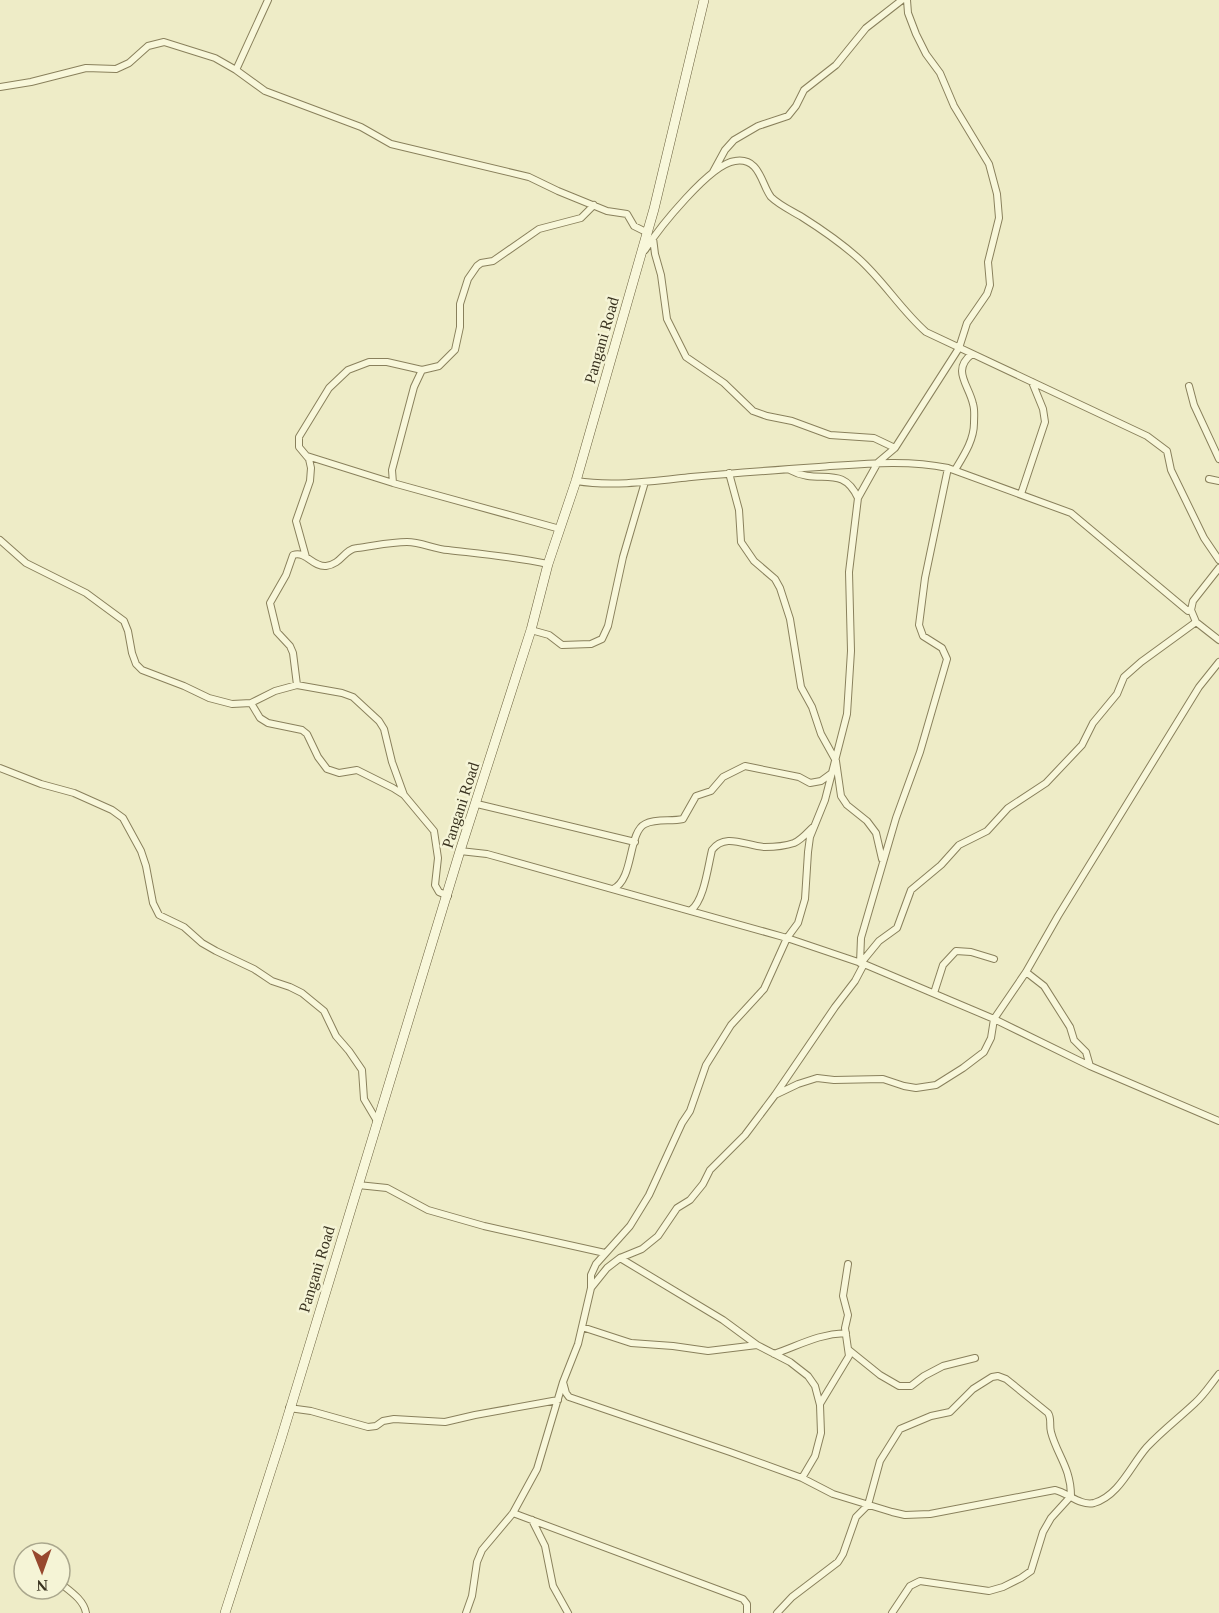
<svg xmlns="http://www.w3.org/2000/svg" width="1219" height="1613" font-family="Georgia,serif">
	<rect width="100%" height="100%" fill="#eeecc7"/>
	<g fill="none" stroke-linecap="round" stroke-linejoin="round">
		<defs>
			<path id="street" d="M236 70 268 0
				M0 87 31 82 86 68 116 69 129 63 148 46 164 42 215 58 236 70 265 91 361 127 391 144 529 177 558 191 607 211 627 214 634 226 646 232
				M713 172 725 150 734 140 758 126 788 116 796 106 804 90 836 65 866 28 902 0
				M653 238 655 254 661 275 667 319 686 357 724 383 753 411 767 416 792 421 830 435 874 438 895 448
				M645 250C659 228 710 164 735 161 760 157 761 184 771 197 779 205 792 211 802 217 821 229 840 242 858 258 883 280 901 310 926 332L1147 436 1167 451 1171 470 1204 538 1219 560
				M1189 386 1194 405 1219 459
				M307 456 393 483 560 529
				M876 464 895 448 959 348 967 323 987 294 990 285 988 262 999 218 997 194 989 164 954 106 940 73 926 54 916 34 908 13 907 0
				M790 470C819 486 842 463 858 498
				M955 470C964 455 974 440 974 423 974 417 975 410 973 404 969 385 951 370 972 354
				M729 473 739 510 741 542 754 561 775 579 780 588 790 619 801 687 812 707 821 734 836 761 841 796 847 805 867 821 876 833 882 859
				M1209 479 1219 481
				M576 481C614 487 654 481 691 477 734 473 776 470 819 467 862 464 906 459 948 468L1071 513 1188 611 1191 610 1196 622 1219 640
				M393 483 392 470 414 387 422 370
				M1021 494 1045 422 1043 409 1032 382
				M0 540 26 563 86 593 124 621 128 631 132 653 136 664 142 670 184 686 209 698 232 704 251 703 275 691 297 685 342 693 353 697 379 721 384 729 392 762 404 795
				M306 557 296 521 310 481 311 468 309 459 299 447V437L329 388 348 370 369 362H387L422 370 439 366 455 350 460 327V304L468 279 477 266 481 263 493 261 539 229 581 218 594 205
				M1191 610 1193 601 1219 568
				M531 630 549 635 562 645 591 644 602 639 608 626 623 557 645 482
				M297 685 293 653 290 646 277 632 270 603 286 575 293 555C307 551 312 567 326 566 342 564 344 549 357 548 373 546 391 542 407 542 421 542 434 549 448 550 482 554 515 557 548 564
				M251 703 260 718 268 723 302 730 307 734 318 757 327 769 339 773 357 770 393 788 404 795 434 831 438 858 435 885 439 892 448 896
				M0 768 41 784 74 793 112 810 123 818 141 851 146 866 153 903 159 915 184 927 202 943 216 951 254 969 272 981 290 987 302 993 324 1011 336 1036 349 1051 362 1070 364 1099 377 1121
				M477 804 635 842
				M460 851 487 854 787 938 864 964 994 1019 1090 1066 1219 1121
				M613 889C634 880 628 832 645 824 657 818 671 822 683 819L696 796 711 791 723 777 745 766 799 777 810 783 821 781 832 773
				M691 910C704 901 708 866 712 850 725 832 746 846 765 847 775 847 785 846 794 843 801 840 807 833 812 828
				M860 963 861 938 896 818 920 752 947 659 942 648 923 636 919 625 925 578 948 468
				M861 963 879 941 897 928 911 890 941 865 959 845 987 831 1008 808 1046 783 1082 745 1093 723 1117 694 1124 677 1141 662 1196 622
				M864 964 855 981 835 1007 775 1095 745 1135 710 1170 703 1184 690 1200 677 1208 658 1236 642 1249 620 1258 607 1268 591 1288 578 1344 563 1382 566 1393 569 1397 730 1452 802 1478 833 1494 892 1512 905 1515 930 1514 1055 1490C1068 1493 1080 1506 1094 1503 1119 1496 1131 1465 1147 1447 1162 1431 1179 1418 1195 1403 1204 1395 1211 1384 1219 1374
				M1026 972 1044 986 1070 1027 1074 1040 1086 1052 1090 1066
				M934 993 943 965 956 951 971 952 994 959
				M775 1095 798 1084 817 1078 834 1080 883 1079 904 1086 916 1088 936 1085 963 1068 984 1052 991 1038 994 1019 1026 972 1058 916 1199 687 1219 662
				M358 1185 387 1188 428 1210 484 1226 605 1253
				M620 1258 723 1320 757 1345 790 1362 808 1376 815 1386 820 1405 821 1433 815 1456 802 1478
				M591 1287V1275L596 1264 630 1226 649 1195 682 1123 690 1111 706 1065 731 1025 764 989 787 938 798 923 805 899 808 852 810 837 825 800 847 714 851 651 849 572 858 498 877 464
				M582 1327 631 1343 673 1346 708 1351 757 1345
				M849 1350 880 1375 899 1386H911L924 1376 943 1366 975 1358
				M774 1354C800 1345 818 1334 846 1333
				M820 1404 849 1356 845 1328 848 1315 843 1296 848 1264
				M289 1408 311 1411 368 1427 376 1426 383 1421 394 1419 445 1422 475 1415 558 1400
				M513 1513 743 1599 747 1604V1613
				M532 1520 545 1546 553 1586 568 1613
				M60 1583C70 1591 84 1600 86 1613
				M466 1613 472 1596 477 1562 482 1550 513 1513 537 1469 563 1382
				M777 1613 792 1597 838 1562 843 1554 856 1517 868 1505 880 1461 900 1429 931 1416 950 1412 973 1389 992 1377 998 1376 1006 1379 1048 1413C1052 1419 1049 1425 1051 1432 1057 1455 1071 1468 1071 1496L1051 1518 1043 1532 1031 1571 1021 1578 1003 1587 989 1591 920 1581 910 1586 892 1613"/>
			<path id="secondary" d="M225 1613 281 1439 460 851 531 630 548 564 576 481 654 209 704 0"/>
		</defs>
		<use href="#street" stroke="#89805c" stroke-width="8"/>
		<use href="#secondary" stroke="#6b613f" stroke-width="10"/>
		<use href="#street" stroke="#f8f7da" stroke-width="6"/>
		<use href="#secondary" stroke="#f8f7da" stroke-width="9"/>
	</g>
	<g text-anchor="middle" stroke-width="5" stroke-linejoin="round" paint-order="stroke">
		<g font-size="16" fill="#3a3320" stroke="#f5f4d6">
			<text transform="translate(601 340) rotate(-74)" y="6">Pangani Road</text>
			<text transform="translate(460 805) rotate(-72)" y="6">Pangani Road</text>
			<text transform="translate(316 1269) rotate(-73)" y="6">Pangani Road</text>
		</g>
	</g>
	<g transform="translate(42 1571) rotate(179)"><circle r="28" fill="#f5f4d6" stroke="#aaa78d" stroke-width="1.5"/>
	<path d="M0-4.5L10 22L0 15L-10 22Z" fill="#97482e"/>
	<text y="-9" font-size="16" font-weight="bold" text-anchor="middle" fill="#3a3320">N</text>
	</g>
</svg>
